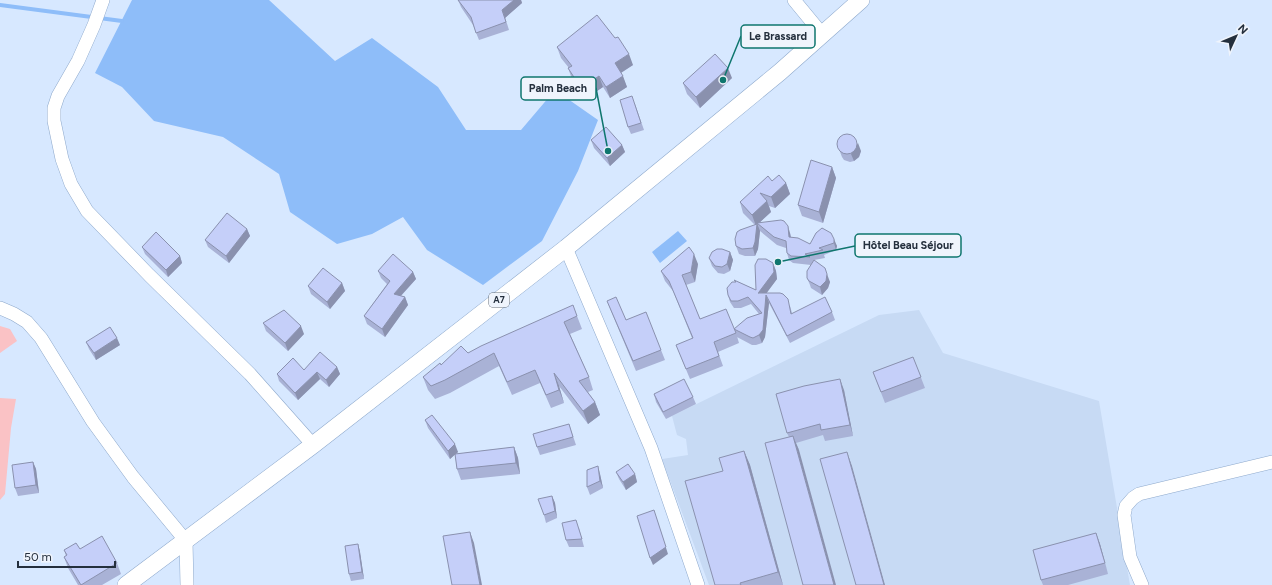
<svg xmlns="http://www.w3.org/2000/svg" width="1272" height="585" font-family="Figtree,sans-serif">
	<rect width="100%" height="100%" fill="#d7e8ff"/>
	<path fill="#c7daf4" d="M919 310 943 353 1099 401 1130 585H709L662 459 688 455 686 439 677 435 672 416 879 315Z"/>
	<path fill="#fac2c5" d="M0 326 10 329 17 341 0 353Z
		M0 398 16 399 11 428 5 494 0 500Z"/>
	<path fill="#8ebdf9" d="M132 0H269L335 61 372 38 438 87 466 130H521L555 90 598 120 578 171 542 241 483 285 427 250 403 217 372 234 337 244 290 212 279 174 223 137 154 121 122 87 95 73Z
		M678 231 687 241 660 263 652 252Z"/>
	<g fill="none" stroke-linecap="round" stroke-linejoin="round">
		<path stroke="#8ebdf9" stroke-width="4" d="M0 5 122 21"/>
		<defs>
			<path id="minor" d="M103 0 94 25 78 61 58 96 54 108V121L62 159 71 184 87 211 149 275 250 374 313 445
				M794 0 822 34
				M566 248 651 448 698 585
				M0 308 14 314 27 322 41 338 93 422 133 477 186 541 187 585
				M1142 585 1130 557 1124 515 1126 506 1133 498 1139 494 1272 462"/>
			<path id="major" d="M126 585 313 445 566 248 780 72 861 0"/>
		</defs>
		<use href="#minor" stroke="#8ea9cc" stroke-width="14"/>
		<use href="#major" stroke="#8ea9cc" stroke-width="18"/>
		<use href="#minor" stroke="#fff" stroke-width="13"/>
		<use href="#major" stroke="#fff" stroke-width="17"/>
	</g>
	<path fill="#a9b2d6" d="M458 0H521L522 3 505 18 509 30 479 40 473 25 461 7Z
		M557 47 633 65 621 73 627 87 610 98 603 87 585 99 572 79 568 68H569L561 58Z
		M732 78 700 108 687 94 683 83Z
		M635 104 644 130 631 134 628 127Z
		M591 140 622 145 625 152 610 166 594 148Z
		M837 144 861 151 859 157 854 161 850 162 844 160 842 157Z
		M832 167 836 178 823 223 802 216 798 205Z
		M772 181 786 183 790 194 775 208 769 206 771 212 759 223 790 233 791 237 810 244 822 228 837 246 836 250 824 255 825 258 814 260 830 282 828 288 822 295 811 288 810 285 807 278 811 265 793 263 789 260 787 253 786 248 777 245 760 231 758 249 755 256H745L739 254 736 246 755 225 743 213 740 202Z
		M247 229 250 236 229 263 208 247 205 240Z
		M142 247 180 256 182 263 168 277 145 254Z
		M730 252 733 260 730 271 724 274 718 273 712 266 709 258Z
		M773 263 776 271 777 279 766 293 790 306 792 313 832 312 835 320 790 343 769 303 765 337 762 343 756 345H752L737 337 734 329 759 314 751 304 741 308H734L730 302 728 295 735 282 734 280 756 290Z
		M698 264 695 282 686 285 700 319 736 333 739 343 718 352 723 366 690 379 680 355 692 338 673 291 665 281 661 271Z
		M378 271 413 272 416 279 401 296 405 297 408 305 385 337 367 324 364 316 387 284 381 278Z
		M342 283 345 291 330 309 311 294 308 286Z
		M607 301 626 320 661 350 665 360 636 371 611 311Z
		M577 316 582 329 570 334 589 377 593 390 588 392 595 402 600 415 588 424 559 386 564 403 551 408 540 383 512 395 499 366 450 393 435 399 428 390 423 377 441 365 468 353Z
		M263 323 304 334 288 351 266 331Z
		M86 342 120 345 96 360 89 349Z
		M913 357 925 388 885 403 873 372Z
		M337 367 340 374 329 387 320 379 298 400 279 381 277 374 304 370Z
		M844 390 853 436 825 441 823 435 796 443 799 450 789 437 787 433Z
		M654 394 693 397 696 404 666 419 656 402Z
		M425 420 458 452 456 454 514 447 518 458 520 474 461 480 457 469 455 454 450 459 428 428Z
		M569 424 576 445 540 455 537 447Z
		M744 451 750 465 783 585H715L723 471Z
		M33 462 36 469 39 493 18 496 15 488Z
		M616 472 635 474 637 482 626 490 619 479Z
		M600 474 603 488 590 495 587 487Z
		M552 496 555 503 557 518 546 523 544 515Z
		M579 528 584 547H569L566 540Z
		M1096 533 1100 544 1108 574 1068 585H1043L1041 580Z
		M358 544 360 552 364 579 351 581 349 574Z
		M80 549 117 563 121 574 102 585H78L68 568 64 557 66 556 64 550Z"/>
	<path fill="#8a91ae" d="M514 0H521L522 3 505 18 509 30 502 10Z
		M629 54 633 65 619 74 615 63Z
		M728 68 732 78 700 108 696 97Z
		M599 76 603 87 585 99 581 88Z
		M623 76 627 87 610 98 606 87Z
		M858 143 861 151 859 157 854 161 851 154Z
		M622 145 625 152 610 166 607 158Z
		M832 167 836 178 823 223 819 212Z
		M786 183 790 194 775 208 771 197Z
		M767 201 771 212 758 224 757 223 760 231 758 249 755 256 753 248 756 226 752 215Z
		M788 226 790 233 792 244 789 237Z
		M247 229 250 236 229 263 226 256Z
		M834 239 837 246 836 250 834 243Z
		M730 252 733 260 730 271 727 264Z
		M694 254 698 264 695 282 691 272Z
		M180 256 182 263 168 277 166 270Z
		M773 263 776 271 777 279 763 298 761 292H759Z
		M413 272 416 279 396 301 394 294Z
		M827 274 830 282 828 288 822 295 820 287Z
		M342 283 345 291 330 309 327 302Z
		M766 295 769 303 765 337 762 343 759 335Z
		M405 297 408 305 385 337 382 329Z
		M301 326 304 334 288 351 285 343Z
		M117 338 120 345 96 360 94 353Z
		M337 367 340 374 329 387 326 380Z
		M317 372 320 379 298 400 295 393Z
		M554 373 559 386 564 403 559 390Z
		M840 379 844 390 853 436 850 425Z
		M595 402 600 415 588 424 583 411Z
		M793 436 799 450 836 585H834Z
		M455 444 458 452 450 459 448 451Z
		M514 447 518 458 520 474 516 463Z
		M744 451 750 465 783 585 778 572Z
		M847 452 852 466 885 585H884Z
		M33 462 36 469 39 493 36 485Z
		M598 466 600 474 603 488 600 481Z
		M635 474 637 482 626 490 623 482Z
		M552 496 555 503 557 518 555 511Z
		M656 517 668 554 653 565 650 558Z
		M470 532 474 543 482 585H480Z
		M1096 533 1100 544 1108 574 1105 563Z
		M358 544 360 552 364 579 362 572Z"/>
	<path fill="#c5cff9" stroke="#8a91ae" d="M458 0H514L502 10 506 22 476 33 471 17Z
		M597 15 615 38 618 37 629 54 615 63 623 76 606 87 599 76 581 88 568 68 572 66 557 47Z
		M715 54 728 68 696 97 683 83Z
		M632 96 641 123 628 127 620 100Z
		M606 127 622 145 607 158 591 140Z
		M837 144a10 10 0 1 1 20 0a10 10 0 1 1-20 0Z
		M811 160 832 167 819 212 798 205Z
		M779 175 786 183 771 197 760 193 767 201 752 215 740 202 768 176 772 181Z
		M227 213 247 229 226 256 205 240Z
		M781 220 784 221 788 226 789 237 798 238 810 244 816 233 822 228 831 233 834 239V243L819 248 823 250 805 254 810 257 791 256 787 253 786 241 774 237 757 223Z
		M757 224 755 242 753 248 742 249 736 246 735 239 737 232 740 230Z
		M156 232 180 256 166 270 142 247Z
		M689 247 694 254 691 272 682 275 700 319 726 309 736 333 714 342 719 356 686 369 676 345 693 338 669 281 661 271Z
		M717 249H722L730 252 727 264 722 267 715 266 709 258 712 252Z
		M393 254 413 272 394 294 405 297 382 329 364 316 390 281 378 271Z
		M758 259H766L773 263 774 272 759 292H761L758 293H780L783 294 788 299 791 314 825 297 832 312 787 336 766 295 763 330 759 335 753 338 750 337 734 329 747 318 762 313 748 297 738 301H731L728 295 727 288 732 282H736L734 280 756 290 755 265Z
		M814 260 825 268 827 274 826 281 820 287 809 281 807 278V271Z
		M323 268 342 283 327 302 308 286Z
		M616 297 626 320 646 312 661 350 633 361 607 301Z
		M573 305 577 316 564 322 589 377 579 381 595 402 583 411 554 373 559 390 546 395 535 370 507 382 494 353 445 380 431 386 423 377 440 363 441 365 461 346 468 353 481 346Z
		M284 310 301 326 285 343 263 323Z
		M110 327 117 338 94 353 86 342Z
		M320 352 337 367 326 380 317 372 295 393 277 374 293 358 304 370Z
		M913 357 921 377 881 392 873 372Z
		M684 379 693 397 663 412 654 394Z
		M840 379 850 425 821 430 820 424 787 433 776 394 804 386Z
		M432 415 455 444 448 451 425 420Z
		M569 424 573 437 537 447 533 434Z
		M793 436 834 585H803L765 443Z
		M514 447 516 463 457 469 455 454Z
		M744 451 778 572 740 583 741 585H715L685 481 723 471 719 458Z
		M847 452 884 585H856L820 459Z
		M33 462 36 485 15 488 12 465Z
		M628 464 635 474 623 482 616 472Z
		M598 466 600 481 587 487V470Z
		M552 496 555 511 544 515 538 499Z
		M654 510 666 547 650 558 637 516Z
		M576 520 582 539 566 540 562 523Z
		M470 532 480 585H452L443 536Z
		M1096 533 1105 563 1041 580 1033 550Z
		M102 536 117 563 81 585 64 557 67 555 64 550 76 543 80 549Z
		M358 544 362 572 349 574 345 546Z"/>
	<g text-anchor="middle" stroke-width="4" stroke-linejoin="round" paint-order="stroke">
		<rect fill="#eff4fc" stroke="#616a76" stroke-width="1" x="489" y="293" width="20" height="14" rx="3"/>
		<g font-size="9" font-weight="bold" fill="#242f3d">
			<text x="499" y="303">A7</text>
		</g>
	</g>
	<path fill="none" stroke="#0f766e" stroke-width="1.5" d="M723 80L741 36M608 151L596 88M778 262L855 246"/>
	<g fill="#0f766e" stroke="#eff4fc" stroke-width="1.5">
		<circle cx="723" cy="80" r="4"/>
		<circle cx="608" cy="151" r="4"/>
		<circle cx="778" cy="262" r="4"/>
	</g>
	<g fill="#eff4fc" stroke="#0f766e" stroke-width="1.5">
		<rect x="741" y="25" width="74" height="23" rx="4"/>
		<rect x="521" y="77" width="75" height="23" rx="4"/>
		<rect x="855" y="234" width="106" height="23" rx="4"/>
	</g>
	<g font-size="11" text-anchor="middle" font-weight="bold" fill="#242f3d">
		<text x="778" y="40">Le Brassard</text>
		<text x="558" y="92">Palm Beach</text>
		<text x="908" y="249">Hôtel Beau Séjour</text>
	</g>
	<g transform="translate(1236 36) rotate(46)" stroke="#eff4fc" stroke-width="3" paint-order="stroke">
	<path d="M0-3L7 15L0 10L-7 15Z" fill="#242f3d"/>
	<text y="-6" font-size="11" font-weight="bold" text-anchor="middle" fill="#242f3d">N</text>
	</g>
	<path d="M18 561v6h97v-6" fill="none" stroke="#242f3d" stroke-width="2"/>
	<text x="24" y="561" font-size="12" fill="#242f3d" stroke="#eff4fc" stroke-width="3" paint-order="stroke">50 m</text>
</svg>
